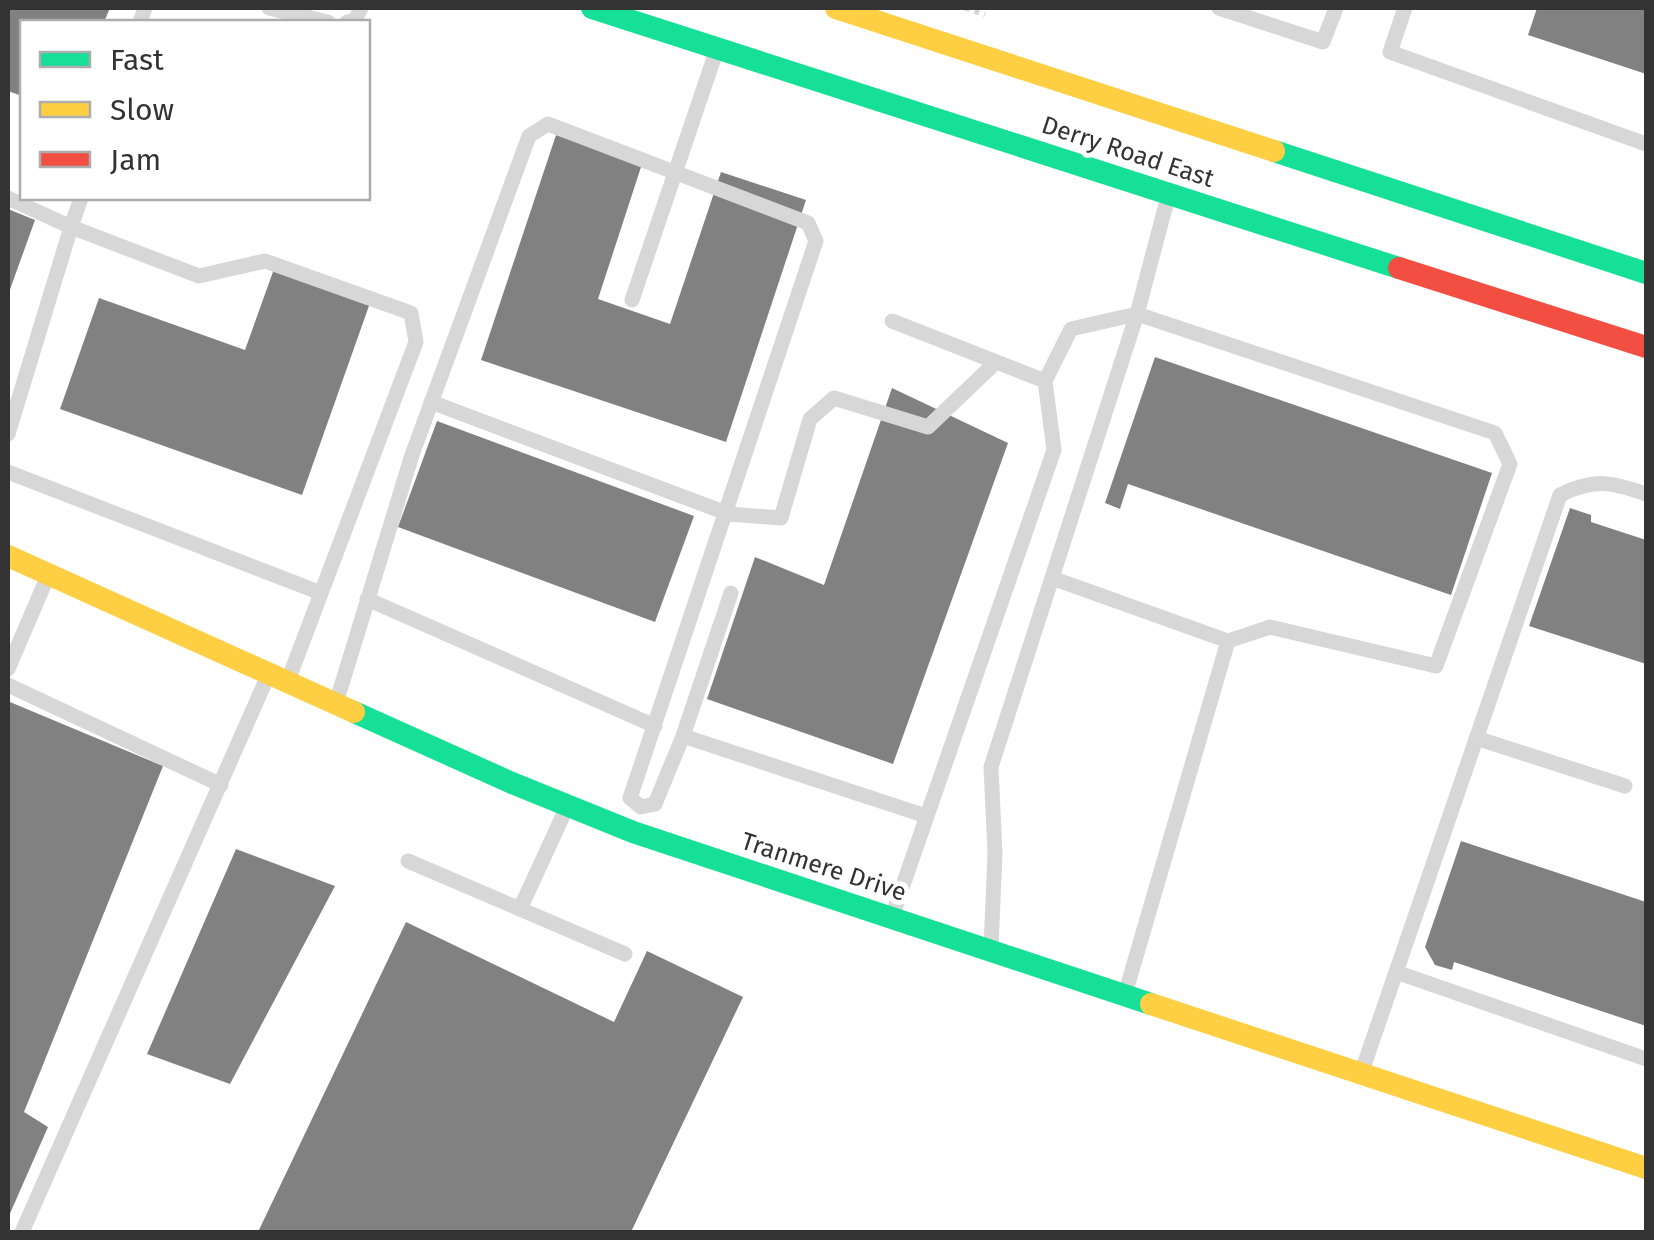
<svg xmlns="http://www.w3.org/2000/svg" width="1654" height="1240" font-family="'Fira Sans',sans-serif">
	<rect width="100%" height="100%" fill="#fff"/>
	<path fill="#818181" d="M8 8H110L104 22H22V96L8 91Z
		M1537 8H1646V74L1528 35Z
		M556 135 642 164 598 299 670 324 721 172 806 200 726 442 481 360Z
		M8 209 35 220 8 295Z
		M274 269 370 303 302 495 60 409 99 298 245 350Z
		M1155 357 1492 473 1451 595 1128 484 1120 509 1105 503Z
		M892 388 1008 443 893 764 707 699 755 557 824 585Z
		M437 421 694 516 655 622 398 527Z
		M1570 508 1591 515V522L1646 540V664L1529 626Z
		M10 702 163 766 24 1112 48 1127 8 1218Z
		M1461 841 1646 902V1026L1454 962 1452 970 1435 965 1425 947Z
		M236 849 335 886 230 1084 147 1054Z
		M406 922 614 1022 647 951 743 997 631 1232H258Z"/>
	<g fill="none" stroke-linecap="round" stroke-linejoin="round">
		<path stroke="#d6d6d6" stroke-width="5" stroke-dasharray="5 5" stroke-linecap="butt" d="M965 8 985 15"/>
		<path stroke="#d7d7d7" stroke-width="15" d="M269 8 328 22
			M1219 8 1323 42 1336 8
			M1405 8 1390 52 1646 144
			M140 22 145 8
			M347 22 355 20 361 8
			M8 198 71 227 8 434
			M81 198 71 227 199 276 265 261 411 313 416 342 289 678
			M632 300 716 52
			M892 321 1045 381 1054 450 893 914
			M1045 381 1071 329 1137 314 1495 433 1510 464 1436 666 1270 627 1228 641
			M431 402 729 514 781 518 810 419 834 398 928 427 996 362
			M8 472 321 593
			M1052 578 1228 641 1126 991
			M731 593 683 736 926 816
			M367 599 655 726
			M8 669 47 578
			M8 685 221 785
			M337 700 412 455 529 136 548 124 808 223 816 241 630 798 641 807 655 804 683 736
			M1476 738 1625 786
			M408 861 625 954
			M520 909 566 809
			M991 947 995 854 991 767 1137 314 1168 197
			M1396 972 1646 1059
			M1362 1071 1560 495C1594 478 1612 482 1646 494
			M22 1232 267 678"/>
		<path stroke="#16e098" stroke-width="22" d="M592 8 1399 268
			M1274 151 1646 273
			M354 712 512 783 633 832 1151 1004"/>
		<path stroke="#ffcf43" stroke-width="22" d="M836 8 1274 151
			M8 556 354 712
			M1151 1004 1646 1168"/>
		<path stroke="#f24e42" stroke-width="22" d="M1399 268 1646 347"/>
	</g>
	<g text-anchor="middle" stroke-width="10" stroke-linejoin="round" paint-order="stroke">
		<g font-size="25" fill="#333" stroke="#fff">
			<text transform="translate(1128 151) rotate(18)" y="9">Derry Road East</text>
			<text transform="translate(824 866) rotate(18)" y="9">Tranmere Drive</text>
		</g>
	</g>
	<rect width="1654" height="1240" fill="none" stroke="#333333" stroke-width="20"/>
	<rect x="20" y="20" width="350" height="180" fill="#ffffff" stroke="#adadad" stroke-width="2.5"/>
	<rect x="40" y="52" width="50" height="15" fill="#16e098" stroke="#adadad" stroke-width="2.5"/>
	<text x="110" y="70" font-size="30" fill="#333333">Fast</text>
	<rect x="40" y="102" width="50" height="15" fill="#ffcf43" stroke="#adadad" stroke-width="2.5"/>
	<text x="110" y="120" font-size="30" fill="#333333">Slow</text>
	<rect x="40" y="152" width="50" height="15" fill="#f24e42" stroke="#adadad" stroke-width="2.5"/>
	<text x="110" y="170" font-size="30" fill="#333333">Jam</text>
</svg>
